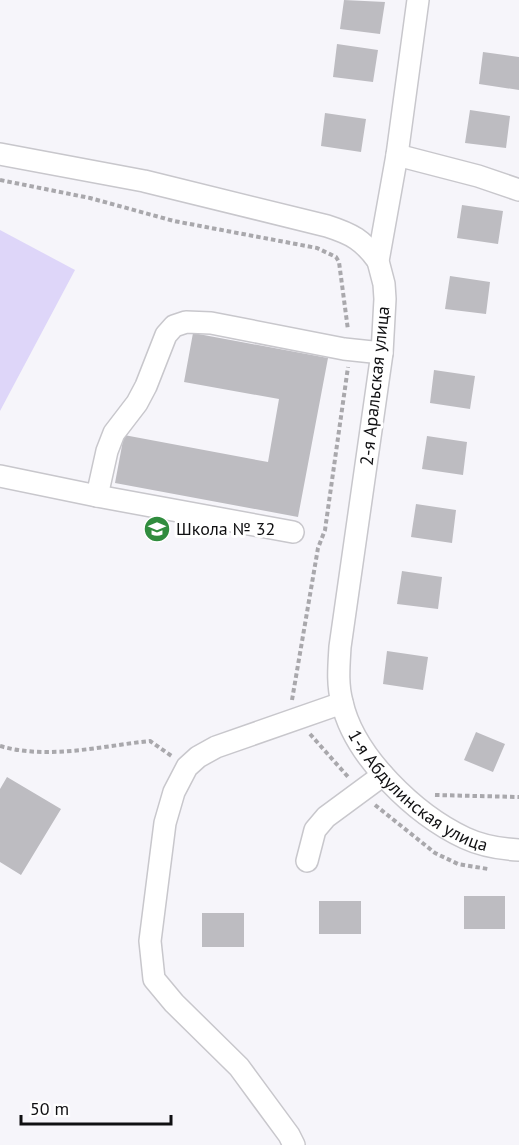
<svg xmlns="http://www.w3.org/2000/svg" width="519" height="1145" font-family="'PT Sans',sans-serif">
	<rect width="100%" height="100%" fill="#f6f5fa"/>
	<path fill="#ded6f9" d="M0 230 75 270 0 411Z"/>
	<path fill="#bdbcc1" d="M344 0 385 2 380 34 340 29Z
		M337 44 378 50 373 82 333 77Z
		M483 52 519 57V90L479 84Z
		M470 110 510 116 506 148 465 143Z
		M325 113 366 119 361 152 321 146Z
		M462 205 503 211 498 244 457 238Z
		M450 276 490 282 486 314 445 309Z
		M193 333 328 358 298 517 115 483 124 435 268 462 279 399 184 382Z
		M434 370 475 376 470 409 430 403Z
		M427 436 467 442 463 475 422 469Z
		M416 504 456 510 452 543 411 537Z
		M402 571 442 577 438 609 397 604Z
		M387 651 428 657 423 690 383 684Z
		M476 732 505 744 493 772 464 760Z
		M7 777 61 809 21 875 0 862V789Z
		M464 896H505V929H464Z
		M319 901H361V934H319Z
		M202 913H244V947H202Z"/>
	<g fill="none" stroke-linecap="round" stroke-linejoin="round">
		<defs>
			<g id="minor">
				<path id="s1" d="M418 0 397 155 378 261 384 284 385 299 382 353 340 647C339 665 337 684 342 702 354 757 416 815 465 838 482 846 501 849 519 850"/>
				<path d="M0 154 144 181 327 226C352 234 363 240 378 261"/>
				<path d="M397 155 478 176 519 190"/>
				<path d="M0 476 97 496 293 532"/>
				<path d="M97 496 107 451 114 433 137 403 146 386 166 335 174 326 186 322 211 323 344 349 382 353"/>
				<path d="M307 861 315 830 326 817 383 775"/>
				<path d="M294 1145 289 1135 239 1067 174 1003 154 979 150 941 165 823 174 792 187 767 198 757 216 747 342 703"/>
			</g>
		</defs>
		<use href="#minor" stroke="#c8c7cc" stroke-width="24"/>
		<path stroke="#a9a8ac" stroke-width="4" stroke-dasharray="4.5 3" stroke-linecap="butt" d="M0 180 90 198 174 221 317 248 336 257 339 262 348 330
			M292 700 318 548 325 530 348 367
			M310 734 349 778
			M0 746C48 760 101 746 150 741L173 757
			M435 795 519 797
			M375 805 435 853 458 864 488 869"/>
		<use href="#minor" stroke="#fff" stroke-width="21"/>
	</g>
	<defs>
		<symbol id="school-disc" viewBox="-11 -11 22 22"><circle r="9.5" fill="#308c3e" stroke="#fff"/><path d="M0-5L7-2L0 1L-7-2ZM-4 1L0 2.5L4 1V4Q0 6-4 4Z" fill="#fff"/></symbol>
	</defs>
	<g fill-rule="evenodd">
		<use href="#school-disc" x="142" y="514" width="30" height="30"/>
	</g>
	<g text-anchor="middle" stroke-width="6" stroke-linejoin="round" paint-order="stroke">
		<g font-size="18" fill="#101012" stroke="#fff">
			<text transform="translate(375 386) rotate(-84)" y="6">2-я Аральская улица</text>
			<text dy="6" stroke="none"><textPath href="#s1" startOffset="831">1-я Абдулинская улица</textPath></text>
		</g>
		<g font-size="18" fill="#101012" stroke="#fff" text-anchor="start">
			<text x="176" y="535">Школа № 32</text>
		</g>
	</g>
	<path d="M21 1115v9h150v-9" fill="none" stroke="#101012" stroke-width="3"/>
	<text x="30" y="1115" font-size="18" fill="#101012" stroke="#ffffff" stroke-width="4.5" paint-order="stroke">50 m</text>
</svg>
